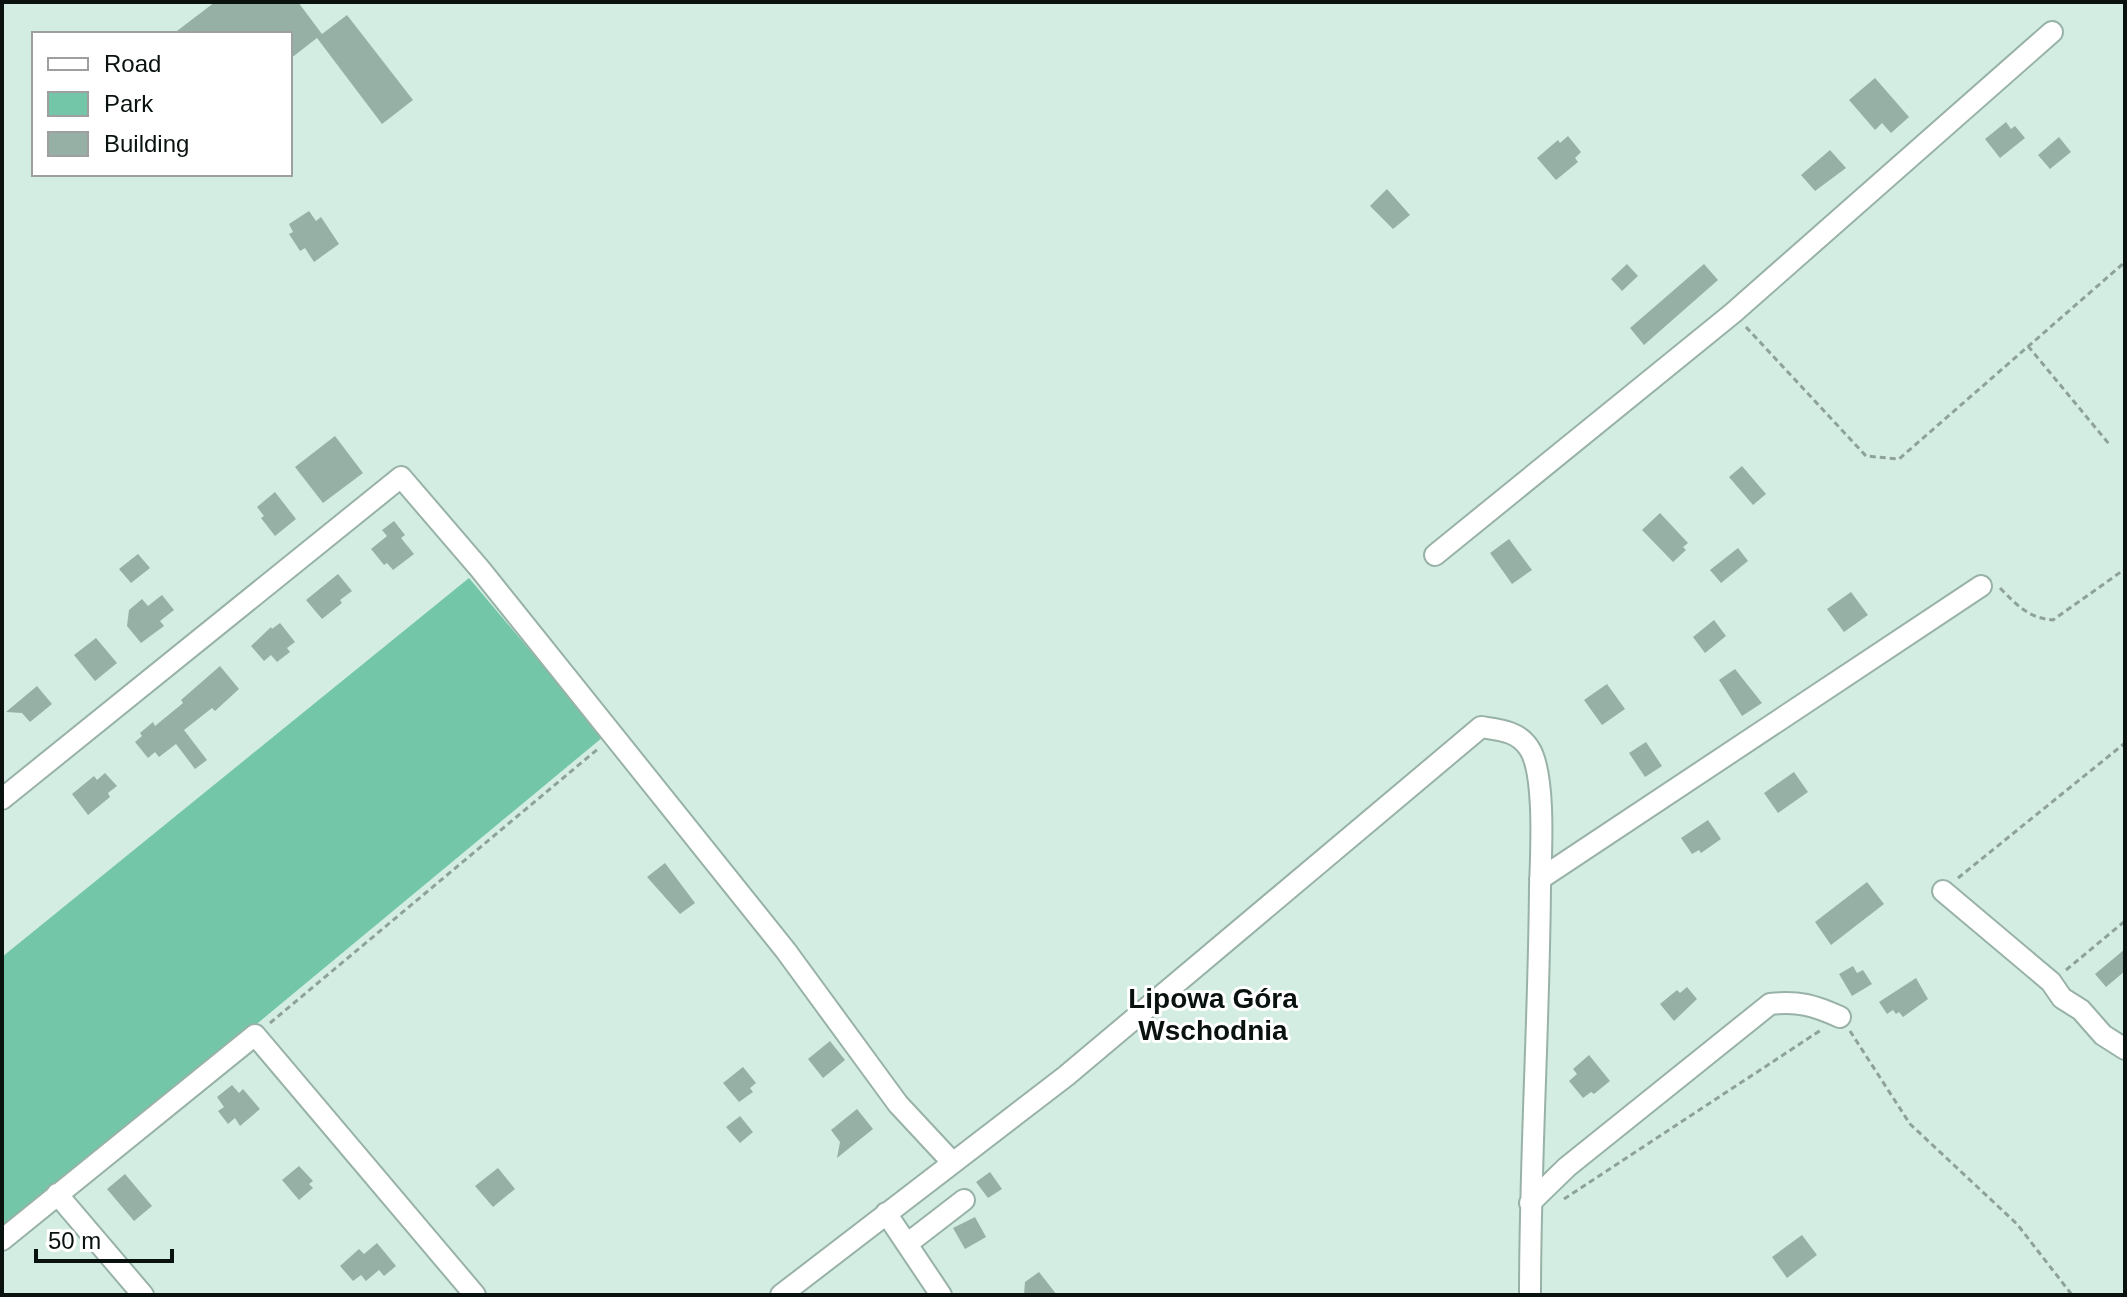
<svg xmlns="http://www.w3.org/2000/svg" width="2127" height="1297" font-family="Helvetica,sans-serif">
	<rect width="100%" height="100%" fill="#d3ede2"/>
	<path fill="#73c6a7" d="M469 578 603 737 2 1235V957Z"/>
	<path fill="#97b0a5" d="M215 2H298L322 34 347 15 413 100 382 124 317 38 290 59V34H173Z
		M1875 78 1909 117 1891 133 1882 123 1875 130 1849 100Z
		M2006 122 2011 129 2015 126 2025 138 2000 158 1985 139Z
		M1568 136 1581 152 1575 158 1578 162 1556 180 1537 158 1558 140 1560 143Z
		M2059 137 2071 152 2050 169 2038 155Z
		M1830 150 1846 168 1815 191 1801 175Z
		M1387 189 1410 215 1393 229 1370 206Z
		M309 211 316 221 321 217 339 244 314 262 305 248 300 251 289 234 293 232 289 224Z
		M1627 264 1638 276 1622 291 1611 279Z
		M1704 264 1718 280 1644 345 1630 328Z
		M335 436 363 473 323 503 295 467Z
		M1742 466 1766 494 1753 505 1729 477Z
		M275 492 296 519 275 536 261 518 264 516 257 507Z
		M1660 513 1688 543 1683 547 1686 550 1673 562 1642 530Z
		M394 521 405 535 401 538 414 554 393 570 387 563 384 565 371 549 387 536 382 530Z
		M1509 539 1532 570 1512 584 1490 553Z
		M1738 548 1748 561 1721 583 1710 570Z
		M138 554 150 568 131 583 119 569Z
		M338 574 352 591 340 600 342 603 322 619 306 600Z
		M1851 592 1868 615 1844 632 1827 609Z
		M162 595 174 610 160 621 164 626 141 643 127 626 129 610 142 599 148 606Z
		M1714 620 1726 636 1705 653 1693 637Z
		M280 623 295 642 287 648 290 652 277 662 271 655 264 661 251 646 271 627 272 629Z
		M96 638 117 663 95 681 74 655Z
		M220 666 239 689 215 711 212 708 184 730 207 760 195 769 176 744 159 757 155 752 148 758 135 742 142 736 140 733 153 722 155 726 183 703 181 700Z
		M1735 669 1762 703 1742 716 1719 680Z
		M1607 684 1625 709 1602 725 1584 700Z
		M37 686 52 704 30 722 22 713 6 712Z
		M1646 742 1662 766 1645 777 1629 753Z
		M1794 772 1808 792 1778 813 1764 793Z
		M105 773 117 786 108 793 110 797 88 815 72 794 94 776 97 780Z
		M1708 820 1721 839 1701 853 1699 850 1692 854 1681 838Z
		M665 863 695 903 680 914 647 877Z
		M1867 882 1884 904 1831 945 1815 922Z
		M2125 949V971L2106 987 2095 974Z
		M1853 966 1857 973 1863 970 1872 984 1852 996 1839 974Z
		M1916 978 1928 999 1903 1017 1899 1012 1896 1014 1893 1010 1887 1014 1879 1002Z
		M1687 987 1697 999 1674 1021 1660 1004 1677 990 1680 993Z
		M830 1041 845 1060 823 1078 808 1059Z
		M1589 1055 1610 1081 1594 1094 1591 1092 1583 1098 1569 1081 1577 1074 1573 1069Z
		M743 1067 756 1083 750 1088 753 1092 739 1102 723 1083Z
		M232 1085 239 1093 243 1089 260 1109 240 1126 235 1118 228 1124 218 1111 224 1107 217 1097Z
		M857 1109 873 1129 837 1158 840 1142 831 1130Z
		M740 1116 753 1132 740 1143 726 1127Z
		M299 1166 313 1181 309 1184 313 1188 299 1200 282 1180Z
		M498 1168 515 1189 493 1207 475 1186Z
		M990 1172 1002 1189 988 1198 976 1182Z
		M125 1174 152 1206 134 1221 107 1189Z
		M975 1217 986 1237 965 1249 953 1228Z
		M1802 1235 1817 1255 1787 1278 1772 1257Z
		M377 1243 396 1266 384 1276 379 1270 366 1281 361 1275 353 1281 340 1266 359 1249 364 1254Z
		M1039 1272 1057 1295H1024L1025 1282Z"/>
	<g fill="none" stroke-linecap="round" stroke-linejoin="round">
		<defs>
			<path id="minor" d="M1435 555 1733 313 2052 32
				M2 799 401 477 480 569 786 951 898 1104 952 1162
				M1540 879 1981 586
				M1943 891 2051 982 2062 998 2081 1010 2103 1035 2125 1049
				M57 1194 143 1295
				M1530 1203 1567 1167 1770 1004C1799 1001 1813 1005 1840 1017
				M886 1213 941 1295
				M2 1240 255 1035 475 1295
				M907 1244 964 1200
				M781 1295 1066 1076 1481 727C1500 730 1518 731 1529 748 1546 773 1541 856 1540 887 1539 1023 1530 1159 1530 1295"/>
		</defs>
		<use href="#minor" stroke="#99b2a7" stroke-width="24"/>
		<path stroke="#8ea29a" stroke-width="3" stroke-dasharray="6 4" stroke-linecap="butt" d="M1746 327 1866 456 1899 459 2125 262
			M2028 346 2109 444
			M2000 588C2017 605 2028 618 2053 620L2125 569
			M1958 878 2125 743
			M2066 970 2125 921
			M270 1023 599 748
			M1850 1031 1910 1124 2017 1224 2072 1295
			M1564 1199 1821 1030"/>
		<use href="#minor" stroke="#fff" stroke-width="20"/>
	</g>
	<g text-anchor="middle" stroke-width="6" stroke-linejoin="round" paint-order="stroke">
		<g font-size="28" font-weight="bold" fill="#09120e" stroke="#fff">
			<text x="1213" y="1008">Lipowa Góra<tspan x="1213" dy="32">Wschodnia</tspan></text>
		</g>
	</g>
	<rect width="2127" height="1297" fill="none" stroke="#09120e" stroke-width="8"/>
	<rect x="32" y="32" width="260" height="144" fill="#ffffff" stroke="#9da09f" stroke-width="2"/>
	<rect x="48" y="58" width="40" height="12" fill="#ffffff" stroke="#9da09f" stroke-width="2"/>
	<text x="104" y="72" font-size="24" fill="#09120e">Road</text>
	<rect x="48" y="92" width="40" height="24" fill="#73c6a7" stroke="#9da09f" stroke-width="2"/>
	<text x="104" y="112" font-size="24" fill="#09120e">Park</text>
	<rect x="48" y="132" width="40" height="24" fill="#97b0a5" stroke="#9da09f" stroke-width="2"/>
	<text x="104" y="152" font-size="24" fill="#09120e">Building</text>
	<path d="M36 1249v12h136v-12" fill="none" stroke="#09120e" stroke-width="4"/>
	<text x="48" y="1249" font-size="24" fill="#09120e" stroke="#ffffff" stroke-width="6" paint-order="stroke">50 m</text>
</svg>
